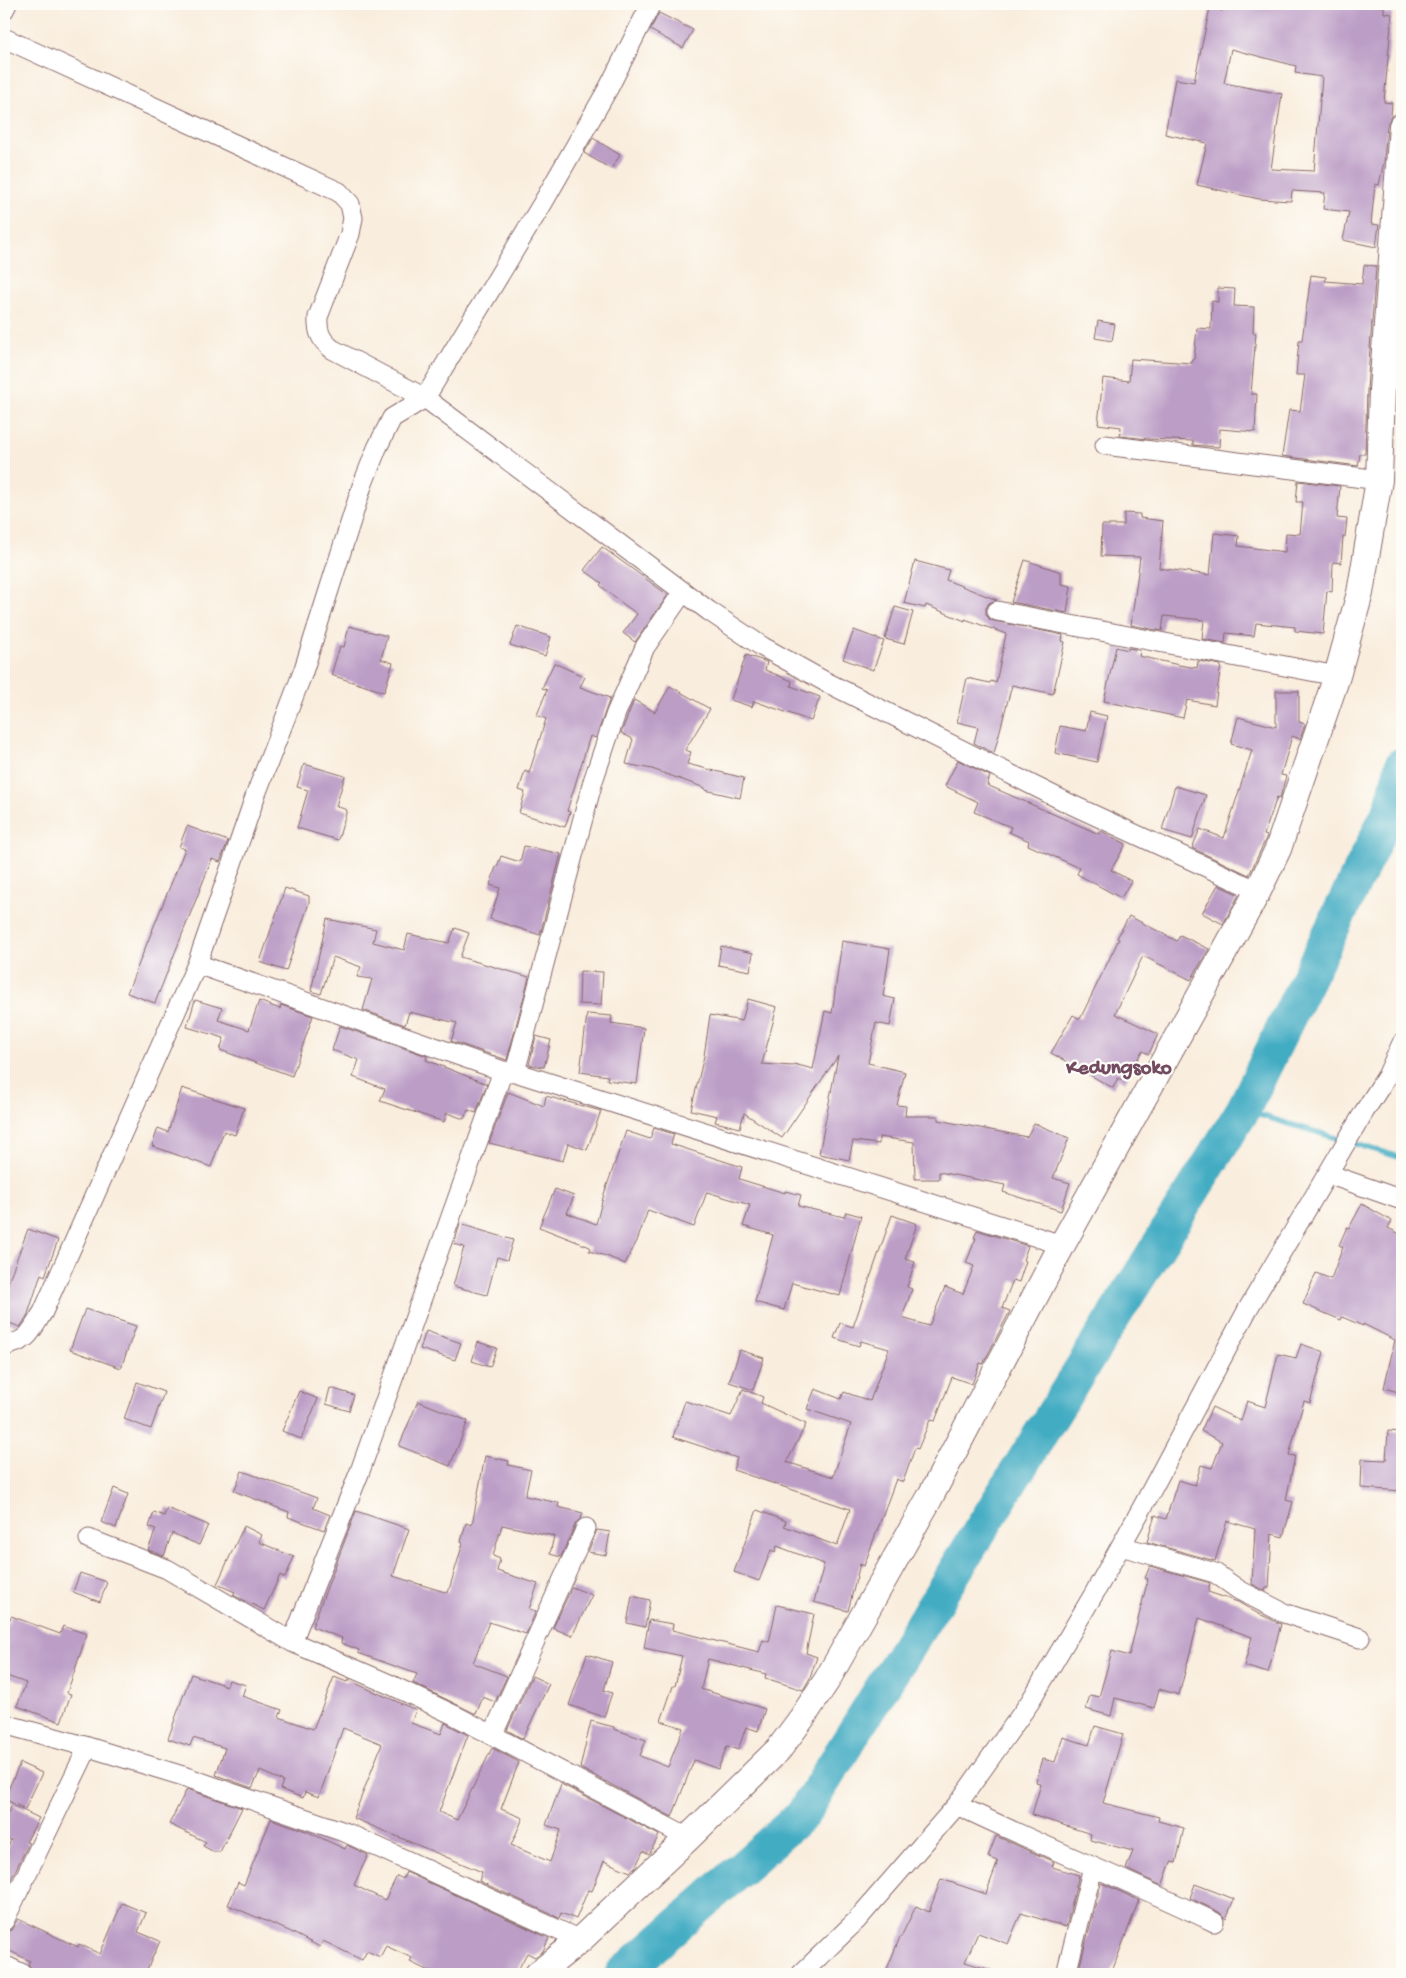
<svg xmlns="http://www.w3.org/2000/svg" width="1406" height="1978" font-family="'Gochi Hand',sans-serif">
	<rect width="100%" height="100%" fill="#fdfcf7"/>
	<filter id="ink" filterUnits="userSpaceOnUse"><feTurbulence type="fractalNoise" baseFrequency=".02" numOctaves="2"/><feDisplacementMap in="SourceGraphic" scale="10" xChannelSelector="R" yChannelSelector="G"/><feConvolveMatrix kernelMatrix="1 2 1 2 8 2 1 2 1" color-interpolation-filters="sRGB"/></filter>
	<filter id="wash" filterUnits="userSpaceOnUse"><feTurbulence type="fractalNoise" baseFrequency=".0096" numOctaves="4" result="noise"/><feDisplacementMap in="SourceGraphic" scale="20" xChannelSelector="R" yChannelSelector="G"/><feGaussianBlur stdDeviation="1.12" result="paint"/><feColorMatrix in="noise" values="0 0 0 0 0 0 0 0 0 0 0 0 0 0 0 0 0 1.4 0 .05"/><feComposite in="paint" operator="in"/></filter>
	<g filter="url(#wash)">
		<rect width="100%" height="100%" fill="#f9eddd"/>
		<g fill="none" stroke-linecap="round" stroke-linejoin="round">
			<path stroke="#43acc3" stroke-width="5.5" d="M1243 1110 1402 1158"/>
			<path stroke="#43acc3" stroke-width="35" d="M622 1974 803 1814 1243 1110 1392 806 1402 765"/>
		</g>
		<g id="blocks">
			<path fill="#bc9dc6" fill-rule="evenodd" d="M1224 4H1384V13L1392 14 1384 102 1392 103 1391 116 1387 125 1384 162 1379 185 1375 184 1371 224 1379 225 1376 247 1343 240 1349 212 1323 209 1325 193 1292 191 1291 201 1259 199 1197 185 1207 143 1165 134 1175 79 1194 82 1210 8 1222 11ZM1231 49 1296 66 1295 73 1322 77 1314 171 1271 169 1282 94 1224 83Z
				M659 13 693 30 683 48 650 30Z
				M593 138 620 155 611 169 584 153Z
				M1364 265 1376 266 1367 389 1365 454H1360L1358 466 1282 456 1289 410 1300 411 1305 375H1296L1299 340H1302L1311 275 1326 277 1325 281 1362 284Z
				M1218 288 1235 289 1234 306 1254 307 1253 333H1256L1251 394H1257L1255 432 1220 429 1219 447 1205 446 1193 445V441L1148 439 1120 436 1121 427 1098 424 1103 378 1129 381 1131 359 1192 363V360H1194L1197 328 1211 329 1212 301 1218 302Z
				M1098 321 1115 324 1112 341 1095 338Z
				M1298 481 1340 486 1337 518 1347 519 1345 537H1343L1341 563 1333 562 1332 592 1327 591 1323 634 1295 631V627L1256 623 1254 636 1226 633 1225 643 1202 639 1204 620 1164 616 1162 631 1131 625 1140 557 1101 556 1102 525H1124V513L1140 514V518L1163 521 1159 568 1210 575 1214 533 1239 536 1238 546 1285 552 1286 533 1300 534 1303 502H1296Z
				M602 547 668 595 635 642 623 633 637 614 615 598 600 585 602 583 584 570Z
				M1025 560 1061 572V584L1071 586 1067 613 1011 602Z
				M915 561 949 570 946 580 997 600 989 603 986 608V614L990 620 1063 635 1062 641 1065 642 1053 694 1012 685 994 753 974 743 978 727 957 722 967 678 990 683 991 681 996 683 1006 634 965 619V621L926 605 925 608 904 603Z
				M895 607 913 612 904 644 885 639Z
				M349 626 387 636 381 659 393 663 384 692 331 675 340 646 344 647Z
				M517 626 551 637 545 656 510 645Z
				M854 630 884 641 873 670 843 659Z
				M1116 647 1128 650V648L1140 650 1139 656 1179 665 1197 668 1198 661 1221 665 1215 705 1187 700 1183 718 1104 701Z
				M746 655 767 662 765 670 792 681 791 686 820 697 811 721 754 701 752 707 731 700Z
				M554 663 585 677 580 687 610 698 596 738 590 736 567 811 570 812 565 827 519 813 525 792 519 790 525 771 529 773 546 719 537 715 547 690 542 688Z
				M670 686 710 709 685 750 691 752 687 764 744 778 740 798 705 790V788L652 769 626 764 633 739 621 733 634 700 655 712Z
				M1276 691H1299V722L1305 724 1300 739 1292 736 1281 775 1286 776 1280 798 1277 797 1264 835 1267 836 1264 843 1249 875 1192 848 1200 829 1224 838 1252 750 1231 744 1238 717 1276 727Z
				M1090 712 1107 716 1097 762 1055 753 1060 726 1086 731Z
				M958 760 990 776 987 785 1099 834 1101 831 1126 844 1111 870 1131 881 1121 898 1077 874 1080 868 1028 845 1029 841 1009 832 1011 827 974 812 978 802 945 786Z
				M304 764 345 776 336 806 347 810 338 840 297 828 308 790 297 787Z
				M1175 786 1206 795 1192 839 1162 830Z
				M187 826 228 841 220 862 212 859 155 1003 127 993 185 849 179 847Z
				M524 846 561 854 540 935 490 919 500 888 490 885 496 867H497L501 856 520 862Z
				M1218 885 1239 895 1223 924 1202 913Z
				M285 888 309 896V903L286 971 260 962Z
				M1129 916 1177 941 1180 935 1209 949 1191 980 1143 956 1115 1014 1158 1034 1149 1054 1142 1051 1125 1082 1118 1078 1113 1088 1051 1053 1073 1015 1080 1019 1119 939 1117 938Z
				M327 919 376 929 373 942 404 950 408 934 449 943 455 928 469 933 460 957 529 977 507 1060 451 1041 457 1023 409 1012 405 1025 363 1010 372 979 357 977 361 967 333 957 321 994 311 991Z
				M842 941 890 949 883 996 895 999 890 1026 876 1023 868 1063 905 1072 897 1105 906 1106 905 1116H938V1120L1027 1137 1034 1123 1069 1138 1053 1178 1070 1183 1061 1211 1003 1192 1005 1185 939 1172V1179H915L914 1142 879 1137V1144L853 1141 849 1160 819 1154 838 1056 782 1138 744 1113 740 1128 715 1122 717 1116 691 1110 704 1056 710 1015 742 1021 748 999 777 1007 762 1064 793 1066 794 1064 813 1069 825 1011 832 1013Z
				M721 946 753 953 750 971 718 965Z
				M580 971 603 972 601 1005 579 1004Z
				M195 1000 222 1008 218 1020 249 1030 259 1001 280 1009 281 1005 313 1016 292 1076 220 1050 224 1038 187 1027Z
				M587 1014 612 1016 611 1023 644 1028 637 1084 607 1080 608 1076 580 1072Z
				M340 1026 427 1056 426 1060 487 1084 476 1113 468 1110 464 1119 447 1113 444 1122 380 1101 385 1089 353 1077 359 1060 332 1050Z
				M536 1036 551 1040 544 1067 529 1065Z
				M182 1088 244 1108 235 1135 224 1131 211 1167 152 1146 158 1128 168 1132Z
				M508 1092 544 1106 546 1096 601 1111 587 1150 568 1143 563 1161 489 1143Z
				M654 1128 674 1134 671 1144 742 1167 739 1179 785 1193V1191L801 1195 798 1206 844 1217 846 1212 861 1216 840 1296 792 1283 784 1310 755 1302 773 1235 743 1226 750 1205 707 1192 694 1227 648 1210 637 1241 625 1264 609 1257 589 1251 590 1247 539 1227 555 1189 574 1196 567 1213 596 1224 604 1194 626 1131 650 1139Z
				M1362 1204 1392 1221 1388 1228 1402 1235V1393L1384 1388 1395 1340 1363 1324V1326L1342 1317 1341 1320 1303 1304 1316 1273 1331 1279 1343 1247 1339 1245 1347 1227 1349 1228Z
				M892 1215 917 1224 905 1259 915 1262 907 1287 912 1289 902 1318 929 1326 945 1287 963 1294 974 1266 966 1263 976 1238H974L977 1230 1028 1246 1023 1260 1026 1261 1019 1282 1013 1280 1002 1308 1010 1311 983 1364 980 1363 972 1384 952 1377 935 1421 930 1420 918 1449 915 1448 903 1482 896 1479 864 1566 860 1564 848 1611 814 1602 824 1564 777 1546 775 1552 771 1550 759 1581 734 1572 757 1510 786 1521 784 1526 837 1546 850 1509 733 1470 737 1458 673 1437 685 1401 731 1416 743 1389 763 1397 761 1403 806 1424 787 1462 833 1477 851 1424 807 1409 815 1389 841 1399 844 1392 870 1401 889 1349 861 1341 859 1346 834 1338 840 1323 853 1327Z
				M460 1224 513 1240 507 1260 497 1257 487 1295 453 1286 464 1247 454 1244Z
				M28 1229 58 1240 45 1276 41 1274 27 1317 20 1327 4 1321V1293Z
				M85 1309 136 1326 121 1368 70 1350Z
				M426 1331 461 1343 455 1360 420 1349Z
				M478 1342 497 1348 490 1367 472 1361Z
				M1301 1344 1324 1352 1310 1403 1304 1401 1289 1455 1295 1456 1286 1500 1293 1502 1283 1537 1272 1534 1269 1588H1266L1265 1591 1252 1584 1255 1529 1227 1521 1215 1561 1147 1542 1155 1515 1166 1519 1178 1480 1195 1485 1201 1465 1212 1468 1222 1442 1201 1431 1212 1407 1241 1421 1247 1401 1265 1407 1278 1354 1296 1358Z
				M740 1350 764 1358 753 1390 729 1382Z
				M137 1382 164 1392 151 1429 124 1419Z
				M330 1388 354 1395 349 1411 326 1404Z
				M299 1391 318 1399 301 1439 282 1431Z
				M418 1401 468 1421 450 1466 399 1446Z
				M1388 1431 1402 1432V1491L1361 1488 1362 1459 1386 1460Z
				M485 1456 509 1461 508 1465 531 1470 525 1496 559 1503 558 1507 583 1513 581 1518 576 1523 561 1557 550 1554 554 1536 502 1525 493 1556 500 1559 497 1571 538 1584 529 1609 536 1611 526 1634 489 1622 473 1663 507 1676 495 1702 483 1697 476 1714 413 1683 417 1674 358 1653 359 1650 341 1643 342 1638 312 1627 356 1511 409 1529 393 1576 448 1593 463 1543 461 1542 466 1523 472 1525Z
				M242 1471 317 1498 313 1508 330 1515 324 1530 288 1517 289 1512 234 1491Z
				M114 1488 128 1494 116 1528 101 1522Z
				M167 1508 208 1525 199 1545 172 1533 164 1556 148 1550 156 1529 149 1527 154 1512 164 1516Z
				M244 1526 262 1535 259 1542 294 1557 285 1578 280 1575 264 1610 233 1595 235 1592 217 1584Z
				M597 1530 610 1532 606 1555 588 1552Z
				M1150 1566 1210 1583 1208 1592 1238 1602 1257 1613 1281 1624 1268 1673 1244 1666 1252 1637 1199 1618 1179 1695 1159 1689 1154 1708 1115 1698 1111 1716 1086 1709 1090 1695 1099 1697 1112 1651 1129 1656 1148 1579 1145 1578Z
				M80 1573 107 1582 100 1602 73 1592Z
				M572 1587 592 1595 572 1636 553 1628Z
				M632 1596 650 1600 645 1627 627 1623Z
				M777 1605 814 1614 806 1653 817 1657 810 1678 803 1690 765 1678 766 1674 708 1659 701 1689 765 1709 758 1731 746 1727 738 1750 727 1746 718 1769 694 1760 672 1817 580 1768 591 1721 614 1727V1729L646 1740 640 1756 668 1767 683 1728 661 1721 673 1686H675L682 1656 644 1648 649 1620 673 1624 672 1630 759 1652 763 1640 769 1642Z
				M11 1616 60 1634 63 1626 87 1634 67 1693 71 1694 61 1722 17 1706 26 1683 4 1675V1635Z
				M587 1654 612 1662 604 1690 612 1693 604 1717 569 1705Z
				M191 1674 227 1686 229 1680 246 1685 242 1696 282 1710 279 1717 313 1729 334 1677 347 1682 348 1680 416 1710 411 1723 441 1734 445 1723 449 1725 468 1735 439 1812 457 1820 492 1748 519 1762 501 1809 523 1818 511 1845 550 1862 561 1830 546 1825 561 1784 659 1835 650 1853 649 1854 643 1851 636 1866 630 1872 604 1861 592 1891 588 1890 576 1919 561 1913 559 1918 479 1881 482 1872 353 1818 382 1744 343 1728 319 1797 305 1792 303 1798 280 1789 283 1781 260 1771 252 1788 216 1775 225 1748 193 1738 190 1746 168 1739Z
				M532 1676 549 1684 523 1739 507 1730Z
				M1095 1726 1123 1734 1103 1803 1159 1817 1158 1821 1184 1828 1176 1863 1171 1862 1162 1886 1126 1869 1133 1851 1090 1840 1091 1834 1032 1815 1041 1784 1036 1782 1043 1759 1055 1762 1063 1737 1089 1745Z
				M20 1763 42 1773 25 1809 4 1799Z
				M187 1789 242 1808 220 1852H214L203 1846 206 1842 169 1824Z
				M12 1805 39 1818 26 1842 29 1843 4 1893V1854L11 1840 4 1837V1821Z
				M271 1819 306 1831 345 1849 347 1845 368 1855 354 1885 385 1900 397 1876 403 1879 406 1872 549 1938 543 1951 535 1957 527 1953 516 1974H435L410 1962 412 1958 386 1946 380 1957 367 1951 362 1960 323 1941 320 1947 289 1931 228 1905 238 1882 244 1885Z
				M996 1836 1054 1862 1052 1867 1079 1875 1066 1927 1021 1913 1008 1944 978 1933 965 1962 991 1970V1974H885L900 1937H901L916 1906 929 1912 941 1879 986 1894 998 1861 988 1857Z
				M1101 1883 1139 1900 1111 1974H1092L1079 1969Z
				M1195 1884 1234 1899 1226 1919 1219 1912 1190 1898Z
				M122 1903 146 1913 138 1932 160 1941 145 1974H42L33 1971 28 1964 30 1961 4 1948V1932L11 1930 18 1919 78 1947 79 1944 100 1954Z"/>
		</g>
	</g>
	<g filter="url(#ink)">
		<use href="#blocks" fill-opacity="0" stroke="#876769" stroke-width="1"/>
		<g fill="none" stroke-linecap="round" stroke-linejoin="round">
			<defs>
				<path id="street" d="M4 10 7 4
					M4 38 339 192 350 204 353 218 350 234 318 317C317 332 321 340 332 349L425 398 709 611 763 647 824 681 1068 803 1258 891
					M1105 445 1379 480
					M997 611 1337 676
					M197 964 503 1071 515 1072 1062 1245
					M515 1072 593 781 616 713 645 647 683 592
					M1328 1174 1402 1200
					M4 1346C30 1340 29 1334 43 1312L197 964 256 794 303 672 362 486 377 448 392 418 425 398 544 201 609 87 651 4
					M89 1539 167 1569 292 1642 389 1684 454 1715 688 1838
					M1121 1546 1215 1573 1239 1590 1284 1613 1360 1638
					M292 1642 360 1471 503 1071
					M4 1724 88 1747 183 1776 347 1833 580 1940
					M493 1734 586 1528
					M957 1805C1042 1846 1129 1881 1214 1922
					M4 1921 88 1747
					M4 1965 23 1974
					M801 1974 856 1921 957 1805 1030 1702 1095 1592 1142 1508 1249 1307 1364 1112 1387 1076 1402 1043
					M1066 1974 1093 1867"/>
				<path id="secondary" d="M538 1974 580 1940 688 1838 779 1749 802 1718 827 1680 929 1499 1062 1245 1258 891 1278 849 1337 676 1360 593 1379 480 1382 390 1402 126"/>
			</defs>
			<use href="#street" stroke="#876769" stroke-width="21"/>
			<use href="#secondary" stroke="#876769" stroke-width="28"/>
			<use href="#street" stroke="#fff" stroke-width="19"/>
			<use href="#secondary" stroke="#fff" stroke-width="26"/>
		</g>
	</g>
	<g text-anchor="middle" stroke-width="4.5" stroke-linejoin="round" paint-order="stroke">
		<g font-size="21" font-weight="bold" fill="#724b61" stroke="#fdfcf7">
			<text x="1119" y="1073">Kedungsoko</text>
		</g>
	</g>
	<rect width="1406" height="1978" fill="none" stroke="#fdfcf7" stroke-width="20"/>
</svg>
